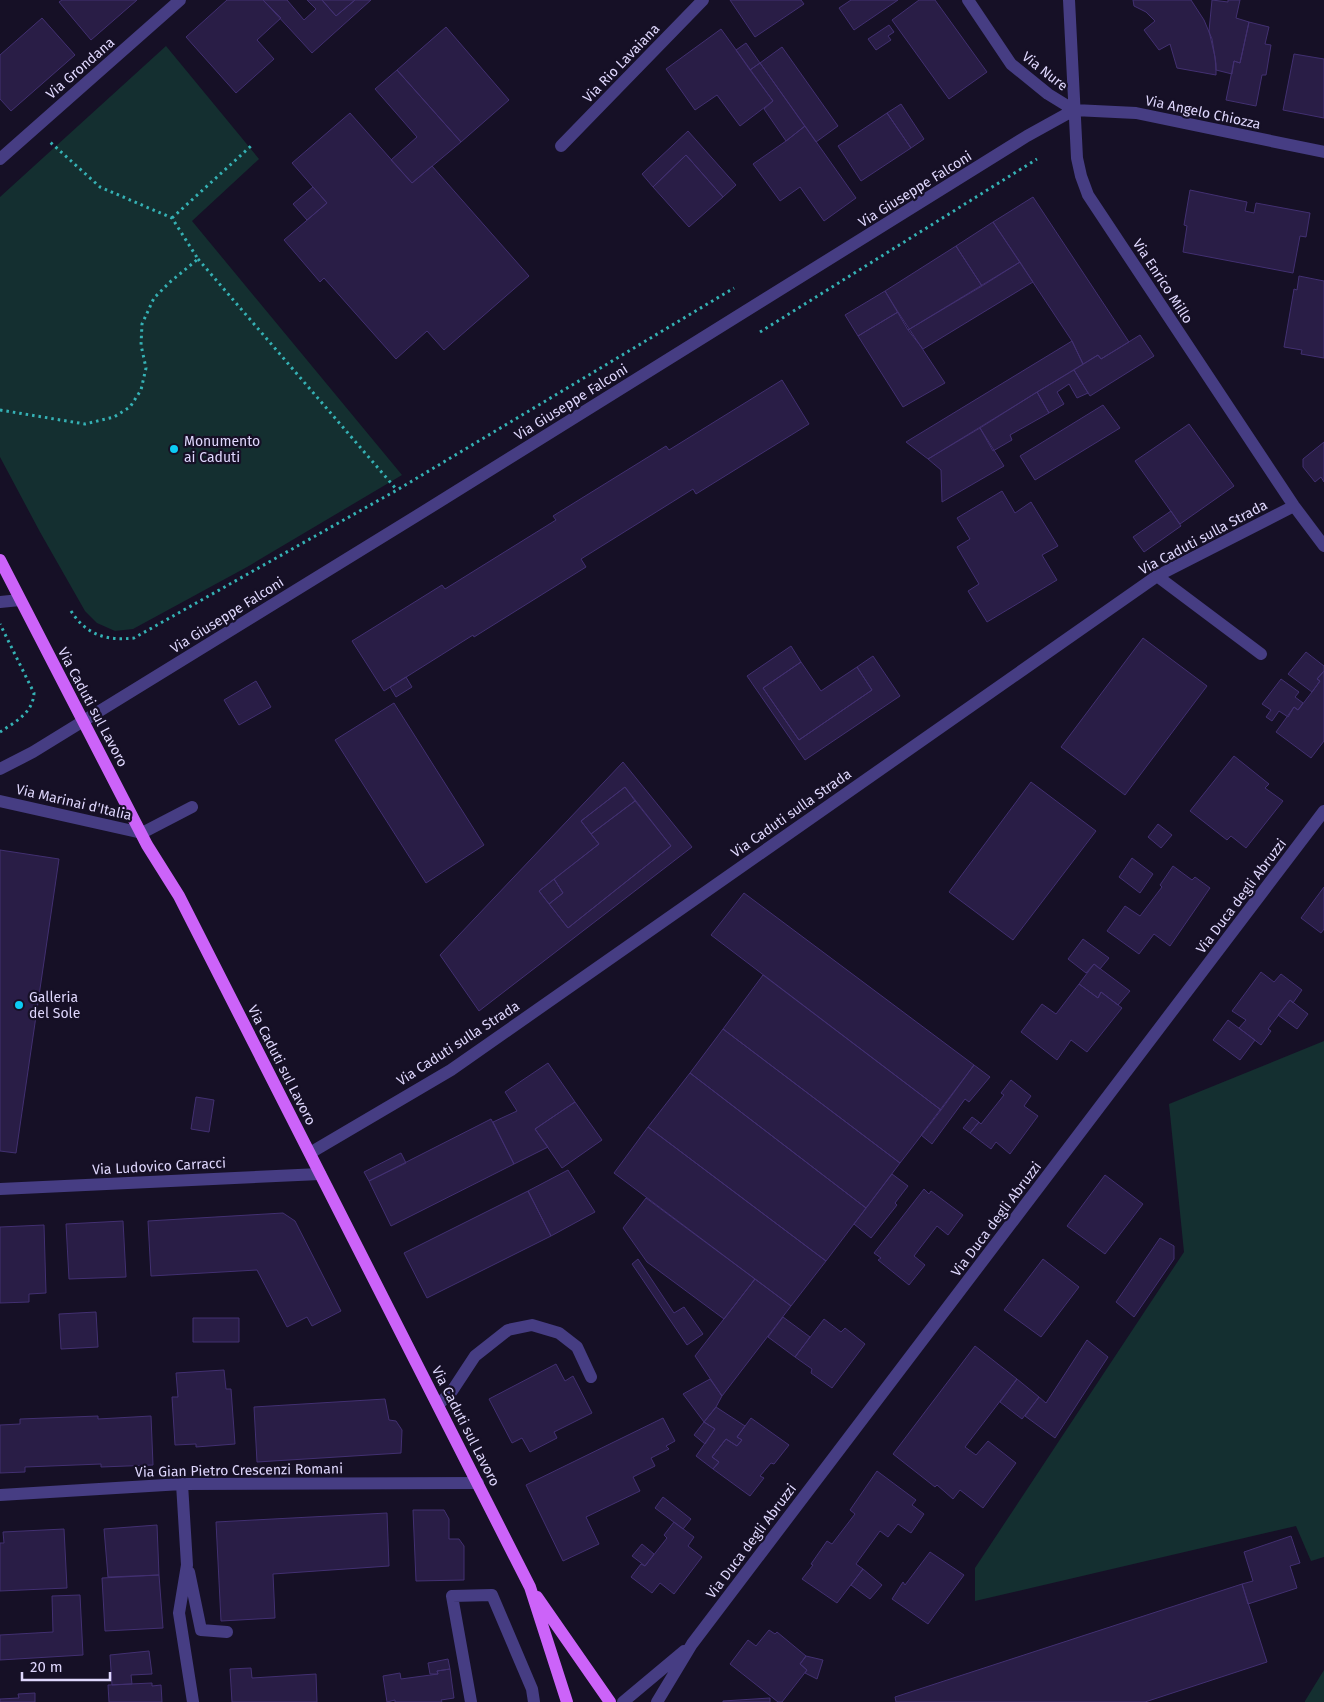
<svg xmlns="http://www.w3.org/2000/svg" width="1324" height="1702" font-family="'Fira Sans',sans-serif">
	<rect width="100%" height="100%" fill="#161026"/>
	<path fill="#142f30" d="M166 46 259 159 192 221 402 475 247 567 133 629 115 631 97 623 85 611 40 532 0 457V197Z
		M1324 1041V1557L1311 1561 1296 1526 975 1601V1568L1184 1252 1169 1104Z
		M1324 1670V1702H1305V1701Z"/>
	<path fill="#291d46" stroke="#423071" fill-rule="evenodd" d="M62 0H137L91 40 59 2Z
		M227 0H263L281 18 257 40 274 59 236 93 186 37Z
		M263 0H287L304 20 316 9 307 0H322L336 16 355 0H371L312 53Z
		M322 0H355L336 16Z
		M730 0H801L804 4 755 37Z
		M851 0H898L854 30 839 8Z
		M919 0H935L987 72 949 99 892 20Z
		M1133 0H1191L1204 20 1212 39 1216 64V75L1177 68 1170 44 1159 50 1144 30 1155 21 1146 12 1134 6Z
		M1212 0 1228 2V0H1240L1236 18 1249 22 1240 63 1234 61 1232 74 1216 70 1215 57 1209 31Z
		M42 18 75 55 11 111 0 99V55Z
		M1249 22 1269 27 1265 44 1271 45 1266 75H1262L1256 106 1226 100 1234 61 1240 63Z
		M889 25 894 32 888 36 891 40 876 50 868 39Z
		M446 27 509 100 461 142 397 70Z
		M721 29 773 101 740 126 717 95 695 110 666 69Z
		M746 43 760 63 750 70 736 50Z
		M782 47 838 126 816 142 760 63Z
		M1294 54 1324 59V118L1283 110Z
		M760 63 805 126 786 141 764 109 773 101 750 70Z
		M397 70 461 142 412 183 391 160 417 137 375 89Z
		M901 104 924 139 911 148 887 113Z
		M350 113 412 183 432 166 529 276 444 350 427 331 396 359 324 278 320 282 284 240 327 203 292 163Z
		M887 113 911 148 861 181 838 146Z
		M805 126 856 198 824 221 800 187 780 201 753 164 786 141Z
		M688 131 736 185 723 197 686 155 653 187 642 174Z
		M686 155 723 197 689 227 653 187Z
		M313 187 327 203 307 220 293 204Z
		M1190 190 1247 202 1245 211 1254 213 1256 203 1310 213 1306 237 1300 236 1293 273 1183 252 1187 226 1184 225Z
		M1033 197 1129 342 1101 359 1098 355 1083 364 1072 341 993 222Z
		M993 222 1020 262 982 286 956 246Z
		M956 246 982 286 908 330 885 291Z
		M1020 262 1033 282 923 349 908 330Z
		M1299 276 1324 281V358L1301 354 1302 350 1284 347 1294 289 1297 290Z
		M885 291 898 312 858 336 845 315Z
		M898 312 945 383 903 407 858 336Z
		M1140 335 1154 356 1090 396 1074 370 1098 355 1101 359Z
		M1072 341 1083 364 928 459 906 442Z
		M1074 370 1088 393 1077 398 1069 384 1057 392 1064 404 1049 413 1037 392Z
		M782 380 809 424 696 494 693 489 581 559 586 567 474 637 473 635 384 691 352 641 442 585 445 589 556 520 553 516 666 446 669 450Z
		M1037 392 1049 413 1010 435 1012 440 993 451 980 428Z
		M1103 405 1120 428 1035 480 1020 456Z
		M1189 424 1234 486 1180 524 1135 461Z
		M980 428 1004 466 942 502 941 470 928 459Z
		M1324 442V482L1321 477 1315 482 1303 467V459Z
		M1002 491 1015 513 1031 502 1058 546 1042 555 1057 580 987 622 968 591 979 584 957 547 970 539 957 518Z
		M1171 511 1181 526 1144 552 1133 537Z
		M1143 638 1207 686 1125 795 1061 747Z
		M791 646 801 662 763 688 799 740 872 690 857 667 873 656 900 696 805 760 747 676Z
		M1306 652 1324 666V671L1317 679 1320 681 1312 692 1288 674Z
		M801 662 821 691 857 667 872 690 799 740 763 688Z
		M1324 671V741L1311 758 1276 732 1294 707 1298 710 1312 692 1320 681 1317 679Z
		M406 677 412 687 396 697 390 687Z
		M1281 679 1299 692 1295 697 1303 703 1298 710 1294 707 1288 717 1279 711 1272 721 1266 717 1271 710 1262 704Z
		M256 681 271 707 239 725 224 700Z
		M394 703 484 845 426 883 335 740Z
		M1234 756 1269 784 1265 788 1283 801 1246 848 1231 836 1227 840 1190 811Z
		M623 762 692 847 479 1011 440 955ZM625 787 671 846 568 928 539 891 599 844 581 821Z
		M1031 782 1096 831 1013 940 949 892Z
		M625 787 635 801 591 834 581 821Z
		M635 801 671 846 568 928 549 904 563 893 554 879 599 844 591 834Z
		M1158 824 1172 835 1161 848 1148 837Z
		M0 850 59 859 16 1153 0 1151Z
		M1132 858 1153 874 1140 893 1119 877Z
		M1173 866 1192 880 1195 877 1210 888 1170 946 1154 934 1139 954 1107 931 1125 906 1140 916 1162 887 1160 885Z
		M554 879 563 893 549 904 539 891Z
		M1324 887V929L1321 933 1301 918Z
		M744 893 974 1065 941 1110 711 935Z
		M1083 939 1109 958 1100 969 1094 964 1086 973 1068 959Z
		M1094 964 1130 991 1118 1005 1101 992 1098 998 1079 984Z
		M1261 972 1274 982 1281 974 1302 990 1293 1003 1290 1000 1268 1029 1271 1031 1261 1045 1239 1028 1246 1020 1232 1011Z
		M763 975 941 1110 900 1163 723 1029Z
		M1079 984 1098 998 1101 992 1122 1008 1087 1052 1071 1040 1057 1060 1021 1032 1042 1004 1056 1014Z
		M1290 1000 1308 1014 1297 1029 1278 1015Z
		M1228 1020 1255 1040 1240 1060 1213 1040Z
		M723 1029 900 1163 866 1208 690 1073Z
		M548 1063 575 1102 535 1129 548 1147 514 1164 493 1122 517 1111 505 1092Z
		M974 1065 990 1077 969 1102 965 1099 932 1144 921 1135Z
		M690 1073 866 1208 826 1261 648 1127Z
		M1011 1080 1031 1096 1024 1106 1038 1116 1010 1154 996 1142 991 1149 970 1133 979 1122 981 1124 1004 1095 1001 1093Z
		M196 1097 214 1100 209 1132 191 1129Z
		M575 1102 602 1140 562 1168 535 1129Z
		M972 1117 979 1122 970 1133 963 1128Z
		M491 1119 514 1164 391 1226 369 1181Z
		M648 1127 826 1261 791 1306 614 1173Z
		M401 1153 406 1163 369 1181 364 1172Z
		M568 1170 595 1212 551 1236 528 1191Z
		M892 1174 908 1186 895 1203 897 1205 871 1238 854 1224Z
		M1105 1175 1143 1204 1105 1254 1067 1226Z
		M924 1189 929 1194 931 1191 963 1215 948 1235 937 1226 914 1256 925 1265 909 1285 878 1260 881 1258 874 1253Z
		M528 1191 551 1236 427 1298 404 1253Z
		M646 1198 755 1279 724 1319 647 1262 623 1228Z
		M283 1213 295 1221 341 1311 312 1326 307 1317 287 1327 257 1270 151 1276 148 1221Z
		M123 1221 126 1277 69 1279 66 1224Z
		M44 1225 46 1293 29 1294V1302L0 1303V1227Z
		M1160 1238 1174 1246V1259L1134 1317 1116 1302Z
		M638 1259 674 1313 684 1307 703 1334 687 1345 632 1264Z
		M1043 1259 1079 1287 1041 1337 1004 1310Z
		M755 1279 791 1306 722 1396 695 1356Z
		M96 1312 98 1347 61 1349 59 1314Z
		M783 1317 810 1337 795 1357 768 1337Z
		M193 1318H239V1342H193Z
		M824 1319 841 1332 845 1328 865 1344 832 1388 811 1373 812 1369 795 1357Z
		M1087 1340 1108 1357 1055 1438 1025 1416 1039 1397 1046 1403Z
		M975 1346 1017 1379 965 1447 976 1455 988 1441 1016 1463 983 1508 960 1490 953 1499 937 1485 935 1487 893 1454Z
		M556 1364 565 1381 573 1376 592 1413 554 1432 557 1438 530 1452 522 1438 512 1443 489 1399Z
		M224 1370 226 1389H231L235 1444 196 1447V1444L175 1445 172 1397H178L176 1373Z
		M710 1379 722 1396 716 1407 704 1422 683 1394Z
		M1017 1379 1039 1397 1022 1419 1000 1402Z
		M385 1399 389 1420 396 1421 402 1430 401 1453 257 1462 254 1407Z
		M716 1407 745 1426 737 1437 742 1440 737 1446 726 1439 712 1457 719 1462 713 1469 696 1456 715 1429 704 1422Z
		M98 1416V1419L151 1416 153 1465 101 1467V1464L25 1467V1472L0 1473V1425L20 1424V1419Z
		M663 1418 675 1441 666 1446 669 1449 651 1458 655 1466 633 1477 640 1491 586 1517 599 1544 563 1561 526 1485Z
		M751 1418 789 1445 774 1464 771 1463 760 1476 764 1478 750 1496 713 1469 719 1462 712 1457 726 1439 737 1446 742 1440 737 1437Z
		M704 1422 715 1429 705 1444 694 1435Z
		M877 1471 916 1500 912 1505 924 1514 911 1533 898 1524 888 1537 880 1531 856 1564 863 1569 837 1603 802 1579 813 1565 811 1564 827 1541 832 1544 855 1514 850 1510Z
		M663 1497 691 1519 683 1529 655 1508Z
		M413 1510H444L449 1519V1539H459L464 1546V1580L416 1581Z
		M387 1513 389 1566 273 1574 275 1618 221 1621 216 1522Z
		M674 1522 694 1537 688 1546 702 1557 674 1594 660 1583 652 1593 631 1577 641 1564 645 1566 667 1538 664 1535Z
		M157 1525 159 1575 108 1577 104 1529Z
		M64 1529 67 1588 0 1591V1543H4L3 1532Z
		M1291 1536 1300 1563 1290 1566 1297 1588 1248 1604 1242 1584 1253 1581 1244 1552Z
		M642 1544 654 1554 645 1566 632 1556Z
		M930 1552 964 1575 928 1624 892 1599 903 1582 905 1585Z
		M863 1569 882 1585 870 1599 851 1585Z
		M159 1575 163 1628 105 1631 102 1578Z
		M1242 1584 1267 1662 1145 1702H896L895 1697Z
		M80 1595 83 1655 0 1660V1635L53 1632 52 1596Z
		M769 1630 775 1634 777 1632 806 1656 800 1664 807 1670 782 1702H778L730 1664 748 1640 756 1646Z
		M149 1651 152 1674 131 1675 132 1684 112 1685 110 1655Z
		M806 1656 823 1660 817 1679 805 1673 807 1670 800 1664Z
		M448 1659 450 1669 437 1671 438 1674H430L428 1663Z
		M251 1668 252 1678 316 1674 317 1702H232L230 1669Z
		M450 1669 454 1698 441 1700 442 1702H395V1700L387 1702 383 1676 400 1673 401 1679 438 1674 437 1671Z
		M152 1683V1686L161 1685 162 1702H109L108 1685Z
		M35 1693V1702H0V1699L19 1698 18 1694Z
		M770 1698V1702H723V1701Z"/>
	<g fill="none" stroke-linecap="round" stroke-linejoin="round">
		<path stroke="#35b1b4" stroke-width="3" stroke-dasharray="2.5 4" stroke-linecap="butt" d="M172 218 251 146
			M198 259 397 490
			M760 332 1037 159
			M0 410 85 424 114 417 130 407 141 390 146 368 141 345 142 324 154 298 170 282 198 259 172 218 100 187 50 142
			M71 611C86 635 107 641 134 638L397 490 734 288
			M0 732C15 722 33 713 34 693L0 624"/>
		<path stroke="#463d83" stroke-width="12" d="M968 0 1011 64 1048 94 1074 110 1136 113 1324 152
			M1069 0 1077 158 1081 176 1088 195 1294 506 1324 546
			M561 146 703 0
			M0 159 180 0
			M1157 576 1261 654
			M0 602 20 600
			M0 769 33 752 418 515 1027 136 1074 110
			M0 801 142 833 192 807
			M310 1153 451 1070 1157 576 1294 506
			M0 1189 320 1174
			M438 1405 452 1391 475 1356 508 1330 532 1325 559 1333 577 1347 591 1377
			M182 1484 187 1565 179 1613 193 1702
			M0 1495 182 1484 478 1483
			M189 1572 201 1630 227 1632
			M471 1702 452 1596 492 1595 532 1689 534 1702
			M623 1702 684 1651
			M657 1702 692 1644 1324 811"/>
		<path stroke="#cc63f9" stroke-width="12" d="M0 560 147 845 179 896 530 1587 567 1702
			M537 1597 610 1702"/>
	</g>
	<g fill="#0ccbf5" stroke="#161026" stroke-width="2">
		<circle cx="174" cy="449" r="5"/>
		<circle cx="19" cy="1005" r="5"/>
	</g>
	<g text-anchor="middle" stroke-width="4.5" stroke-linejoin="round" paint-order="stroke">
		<g font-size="14" fill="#dfd7fd" stroke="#161026">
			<text transform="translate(621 63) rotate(-46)" y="5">Via Rio Lavaiana</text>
			<text transform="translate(80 68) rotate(-41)" y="5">Via Grondana</text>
			<text transform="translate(1045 71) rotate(38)" y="5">Via Nure</text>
			<text transform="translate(1203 112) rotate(12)" y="5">Via Angelo Chiozza</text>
			<text transform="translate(915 189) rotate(-32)" y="5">Via Giuseppe Falconi</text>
			<text transform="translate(1163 281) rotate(57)" y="5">Via Enrico Millo</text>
			<text transform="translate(571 402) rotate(-32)" y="5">Via Giuseppe Falconi</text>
			<text transform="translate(1203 537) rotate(-28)" y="5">Via Caduti sulla Strada</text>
			<text transform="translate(227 615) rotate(-32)" y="5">Via Giuseppe Falconi</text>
			<text transform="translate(93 707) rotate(62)" y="5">Via Caduti sul Lavoro</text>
			<text transform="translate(74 802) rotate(13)" y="5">Via Marinai d'Italia</text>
			<text transform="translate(791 813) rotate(-35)" y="5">Via Caduti sulla Strada</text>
			<text transform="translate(1241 896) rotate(-53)" y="5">Via Duca degli Abruzzi</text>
			<text transform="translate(458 1043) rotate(-33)" y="5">Via Caduti sulla Strada</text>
			<text transform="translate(282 1065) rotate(63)" y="5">Via Caduti sul Lavoro</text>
			<text transform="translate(159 1166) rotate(-3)" y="5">Via Ludovico Carracci</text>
			<text transform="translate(996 1219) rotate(-53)" y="5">Via Duca degli Abruzzi</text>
			<text transform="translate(466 1426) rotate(63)" y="5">Via Caduti sul Lavoro</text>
			<text transform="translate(239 1470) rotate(-1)" y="5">Via Gian Pietro Crescenzi Romani</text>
			<text transform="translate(751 1541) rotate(-53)" y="5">Via Duca degli Abruzzi</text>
		</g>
		<g font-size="14" fill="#dfd7fd" stroke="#161026" text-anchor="start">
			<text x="184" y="446">Monumento<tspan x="184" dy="16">ai Caduti</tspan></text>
			<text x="29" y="1002">Galleria<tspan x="29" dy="16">del Sole</tspan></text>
		</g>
	</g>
	<path d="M22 1672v8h88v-8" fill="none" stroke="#dfd7fd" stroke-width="2.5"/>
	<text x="30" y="1672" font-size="15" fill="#dfd7fd" stroke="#161026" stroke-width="4" paint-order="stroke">20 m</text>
</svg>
